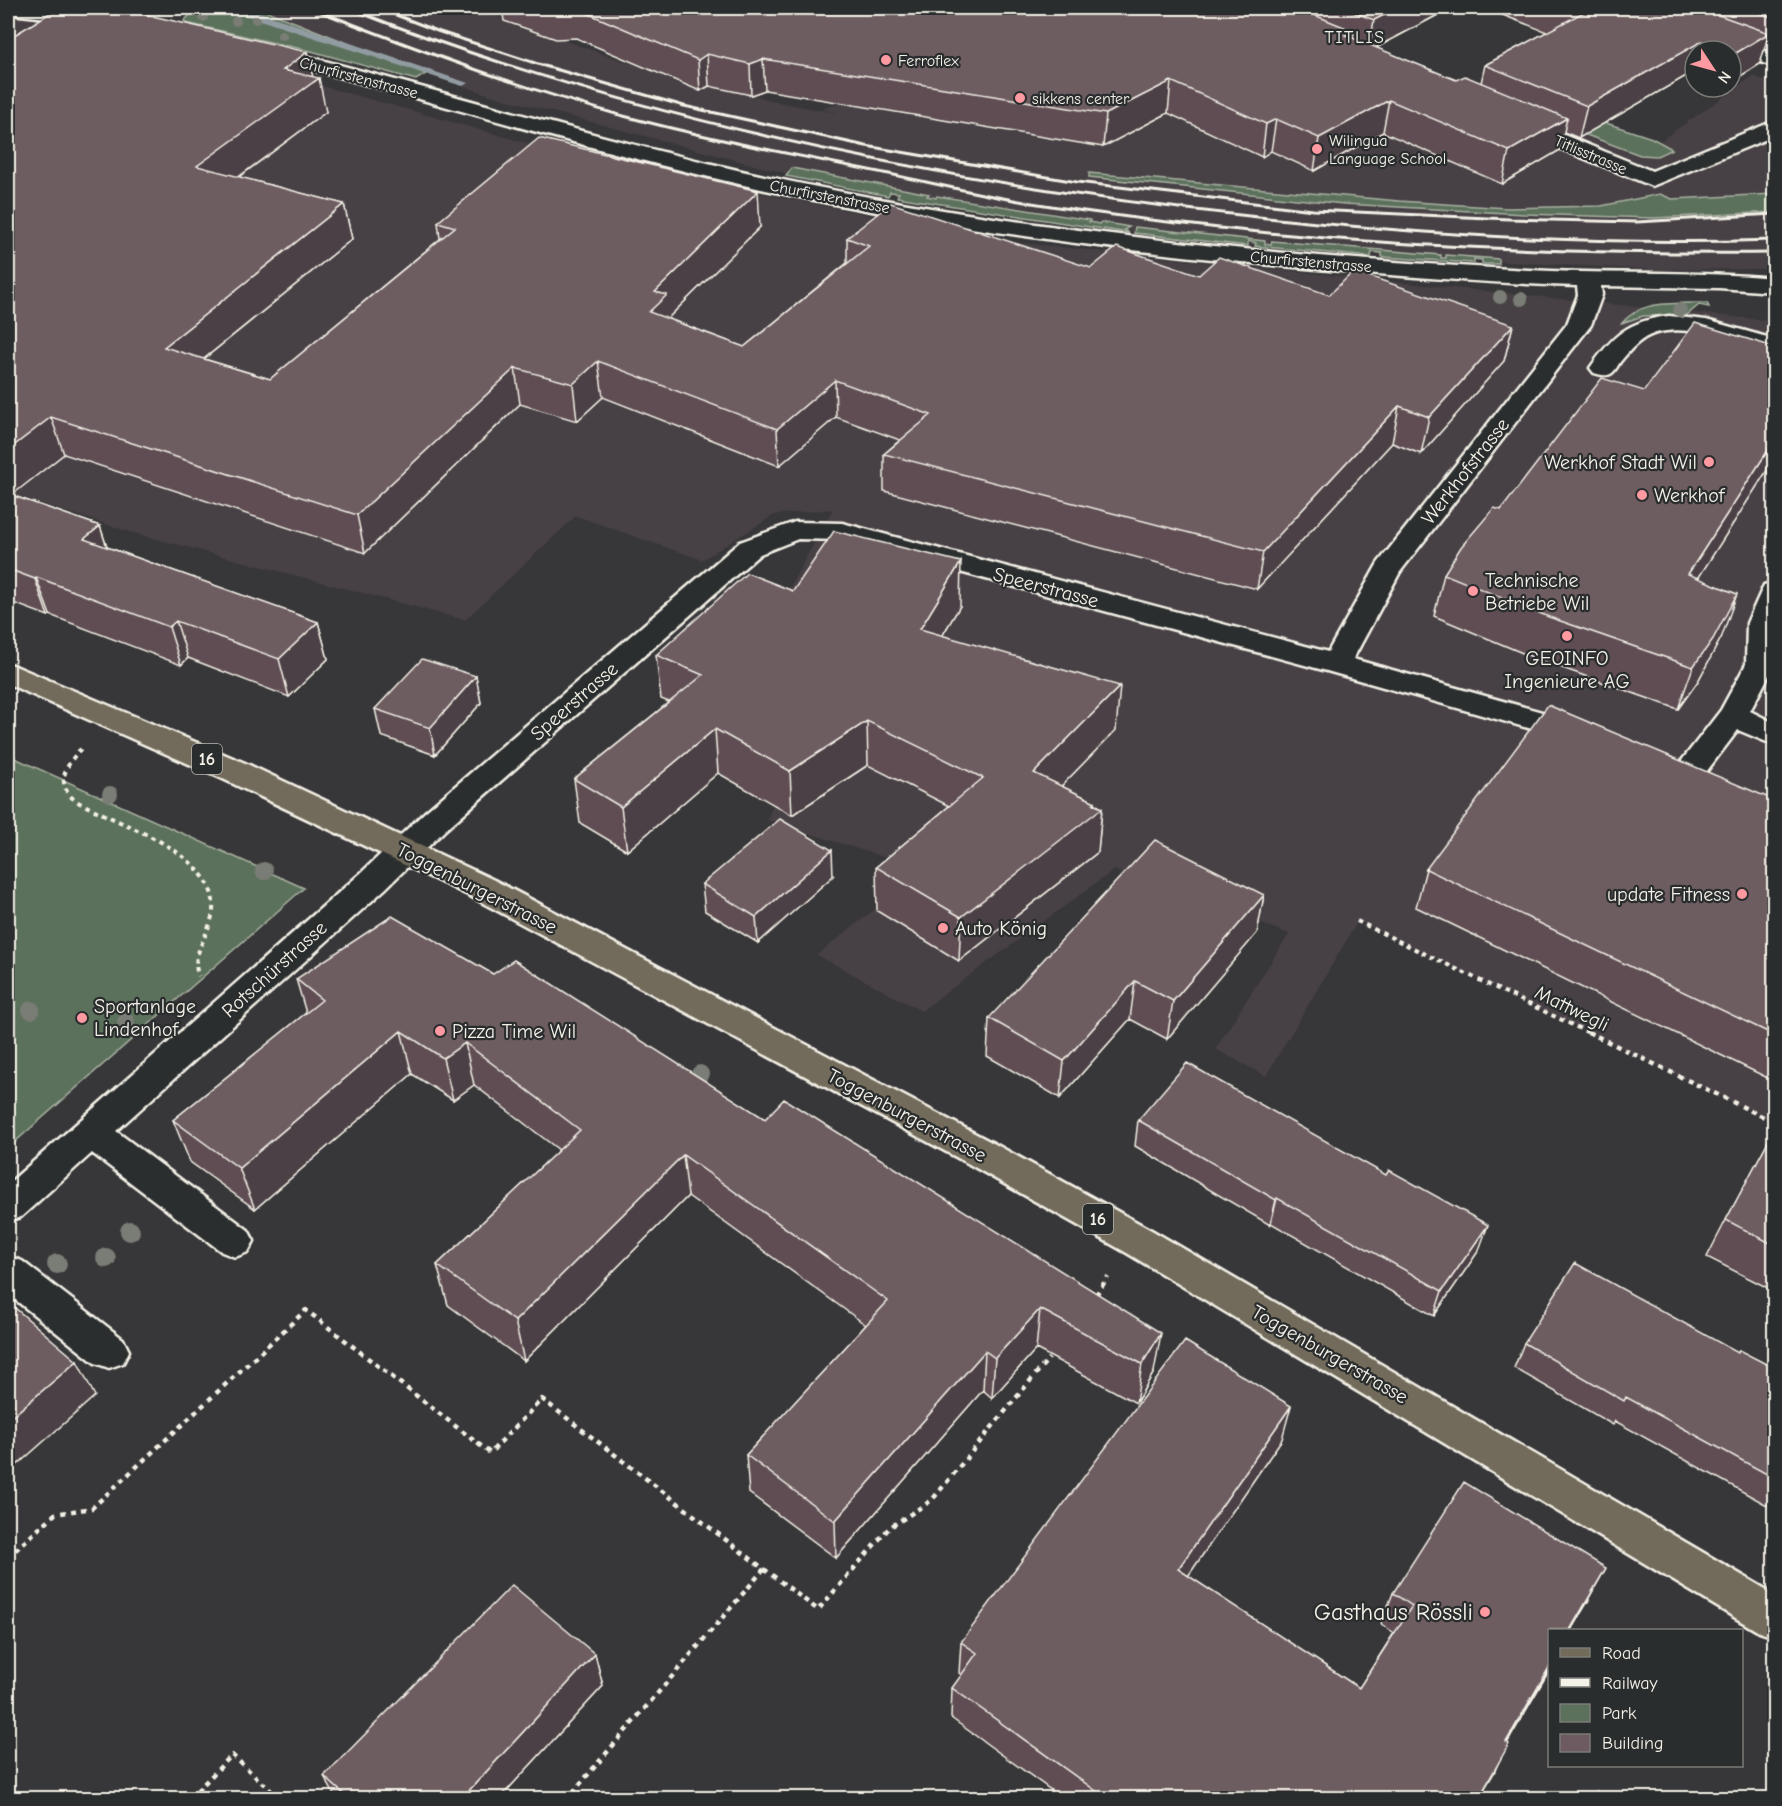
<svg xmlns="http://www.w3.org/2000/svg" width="1782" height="1806" font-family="'Comic Neue',sans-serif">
	<rect width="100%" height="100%" fill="#373638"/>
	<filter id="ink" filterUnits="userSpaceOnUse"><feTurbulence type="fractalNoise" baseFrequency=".0167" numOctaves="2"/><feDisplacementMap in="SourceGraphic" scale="12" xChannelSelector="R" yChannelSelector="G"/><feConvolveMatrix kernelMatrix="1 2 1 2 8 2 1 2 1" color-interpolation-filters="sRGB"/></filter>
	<g filter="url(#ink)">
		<path fill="#474144" d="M8 8H75L96 23 567 154 993 240 1774 321V1122L1358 921 1266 1076 1215 1049 1289 934 1114 870 921 1011 817 955 924 870 767 820 829 664 788 590 833 509 774 515 702 560 576 516 465 620 133 533 8 493Z
			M259 8H472L623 61 783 103 836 113 819 108 992 76 1248 8 1640 155 1753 76 1774 84V269L1655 270 1339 253 1241 244 1032 219 796 176 496 97 426 74Z"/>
		<path fill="#5c715c" stroke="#a8b1a2" stroke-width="1.5" d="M189 8H259L426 74 416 80 311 51 186 23 184 21 192 13Z
			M1597 120 1652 138 1672 149 1657 156 1640 155 1557 124Z
			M792 168 929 194 927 196 936 198 937 196 1090 220 1089 222 1099 224 1101 222 1129 227 1124 230 1129 233 921 201 897 197 899 193 890 192 888 196 786 176Z
			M1089 173 1399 201 1507 208 1601 206 1660 194 1672 199 1774 194V212L1653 218 1524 214 1344 204 1089 177Z
			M1135 227 1265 241V244H1271L1272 241 1441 255V258H1446V255L1499 259V264H1482V260L1474 259V263L1382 257V253L1372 252 1371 257 1255 246 1256 243 1248 241V246L1134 233Z
			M1689 303H1707L1709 307 1699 305 1687 315 1643 316 1622 323C1640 302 1663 304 1689 303Z
			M8 755 304 888 8 1148Z"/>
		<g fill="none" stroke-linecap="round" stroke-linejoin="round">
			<path fill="#919ca2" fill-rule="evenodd" d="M235 8H247L468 83 463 86 459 85 245 15Z"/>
			<defs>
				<path id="minor" d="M8 8C39 8 72 5 102 13L105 17 102 21 95 23 10 14 8 13Z
					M1720 34 1774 54V67L1713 44 1710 40 1713 36Z
					M266 46C415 83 563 129 712 164 807 187 903 204 1000 219 1182 246 1367 263 1551 271 1625 274 1700 271 1774 278V292L1719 288 1601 286 1602 295 1591 325 1400 572 1353 659 1592 726 1596 733 1592 740 1581 743 1327 671 841 540 798 539 760 554 446 829 385 889 116 1131 248 1230 254 1241 248 1252 235 1257 222 1252 92 1153 21 1217 8 1221V1184L361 873 424 813 740 542 795 522 842 523 1328 652 1378 563 1567 324 1578 295 1577 286C1482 283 1388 275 1294 267 1115 251 936 227 761 189 592 152 426 98 259 56L256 52 259 48Z
					M1520 117 1652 171 1774 121V136L1652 186 1512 129 1509 124 1512 119Z
					M1669 316 1706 320 1774 339V354C1737 347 1695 322 1656 333 1641 337 1630 350 1620 362 1618 365 1615 371 1612 373 1607 377 1600 375 1594 373L1590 368C1613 335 1628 321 1669 316Z
					M1774 582V666L1750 711 1774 723V745L1738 730 1700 780 1689 783 1678 780 1673 772 1721 710 1746 664 1747 623 1764 585Z
					M8 1256 22 1261 123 1339 129 1351 123 1363 109 1368 95 1363 8 1294Z"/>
				<path id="major" d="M8 663 245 763 494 880 995 1144 1153 1231 1774 1594V1637L1759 1632 1127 1253 969 1164 470 896 223 779 8 684Z"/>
			</defs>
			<use href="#minor" stroke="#f4f1e8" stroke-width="5"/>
			<use href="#major" stroke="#f4f1e8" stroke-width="5"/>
			<path stroke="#f4f1e8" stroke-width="2" stroke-dasharray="3 3" stroke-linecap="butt" d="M155 19 164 8"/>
			<path stroke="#f4f1e8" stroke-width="4" stroke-dasharray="4.5 4.5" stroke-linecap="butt" d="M81 749C70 760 57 778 68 793 75 803 89 807 99 812 131 828 168 841 194 866 242 915 183 945 199 976
				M1357 921 1591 1034"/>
			<path stroke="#f4f1e8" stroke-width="4.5" stroke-dasharray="5 5" stroke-linecap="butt" d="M1588 1032 1774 1122
				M1096 1295 1108 1277
				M8 1557 55 1514 92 1508 306 1310 490 1453 542 1399 764 1569 568 1798
				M764 1569 818 1610 889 1528 932 1500 1049 1358
				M1595 1792 1605 1798
				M190 1798 232 1755 279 1798"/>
			<use href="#minor" fill="#2a2d2e" fill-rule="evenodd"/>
			<use href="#major" fill="#726b5a" fill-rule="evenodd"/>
			<path stroke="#f4f1e8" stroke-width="3" d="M311 8C411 47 512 85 616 114 708 139 801 156 894 175 936 184 977 194 1019 201 1268 242 1522 255 1774 253
				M348 8C636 121 942 183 1249 216 1423 235 1599 246 1774 240
				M378 8 440 32 541 65 684 106 866 146 1077 182 1313 210 1509 219 1637 222 1774 214"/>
		</g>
		<g fill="#7a7d76">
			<circle cx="203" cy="17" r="5"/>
			<circle cx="256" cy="19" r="5"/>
			<circle cx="236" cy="21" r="5"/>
			<circle cx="282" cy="35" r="5"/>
			<circle cx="1500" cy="297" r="7"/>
			<circle cx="1521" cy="299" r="7"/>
			<circle cx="1680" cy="310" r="7"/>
			<circle cx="110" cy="794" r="8"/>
			<circle cx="264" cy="871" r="9"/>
			<circle cx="31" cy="1010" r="9"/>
			<circle cx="126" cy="1022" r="9"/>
			<circle cx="700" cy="1074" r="9"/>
			<circle cx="130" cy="1231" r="10"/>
			<circle cx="106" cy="1258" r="10"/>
			<circle cx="57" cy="1264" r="10"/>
		</g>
		<path fill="#5e4e53" stroke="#f4f1e8" stroke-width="1.5" d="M502 8H1451L1376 48 1456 80 1481 83 1485 65 1547 32 1484 8H1774V53L1764 49 1760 64 1731 82V51H1695V73L1693 72 1579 138 1564 132 1560 150 1502 184 1383 132 1314 171 1271 151 1262 157 1168 113 1103 147 765 90 751 95 709 86 700 91 576 38 556 39 504 21Z
			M8 39 307 52 312 77 326 112 239 177 344 204 352 239 204 359 270 379 440 239 438 222 760 227 669 317V319L744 347 847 263V238L1091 268 1199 275 1329 295 1513 325 1504 361 1421 454 1392 443 1257 589 884 491V454L900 440 836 417 779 466 603 397 577 421 520 404 365 553 64 454 11 495 100 526 107 547 318 622 328 659 289 697 188 658 181 665 50 615 48 616 8 601Z
			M1774 347V475L1766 472 1698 578 1722 636 1698 681 1678 709 1537 659 1434 616 1444 574 1501 510 1644 391Z
			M793 591 960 606 942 636 1116 730 1061 786 1095 802V804L1102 808 1098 852 959 961 877 911 876 867 949 806 868 765 792 815 718 773 627 851 580 823 574 779 669 702 661 699 656 655Z
			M476 676 481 703 435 755 381 736 375 709Z
			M1774 800V1081L1416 907 1426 869Z
			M833 876 758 943 705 911 702 884Z
			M1264 895 1257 933 1167 1039 1130 1019 1060 1098 987 1056 989 1018Z
			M493 974 765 1119 1154 1372 1136 1403 1036 1349 992 1398 983 1390 836 1558 749 1493 746 1455 866 1325 688 1196 524 1361 448 1305 437 1265 559 1150 474 1085 453 1100 412 1074 255 1209 190 1162 173 1120 306 1013 296 979Z
			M1138 1120 1479 1250 1434 1316 1271 1223 1270 1225 1135 1146Z
			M1774 1130V1291L1707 1257 1726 1220Z
			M1524 1343 1737 1353 1774 1368V1509L1615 1421 1613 1425 1514 1368Z
			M1282 1439 1188 1576 1359 1688 1394 1633 1381 1624 1393 1593 1589 1600 1571 1630H1550V1669L1507 1743 1494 1773 1479 1798H1062L951 1718 952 1688 962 1675 959 1673 961 1642Z
			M595 1654 603 1686 500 1798H336L324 1776Z"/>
		<path fill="#4c4044" stroke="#f4f1e8" stroke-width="1.5" d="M1398 8H1451L1369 51 1374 20Z
			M1354 31 1349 62 1345 35Z
			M1769 33 1760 64 1731 82V70L1736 53Z
			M1702 41 1699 51H1695V65L1693 72 1579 138 1587 106Z
			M307 52 314 82 319 78 326 112 206 201 197 166 283 70Z
			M707 54 709 86 700 91 698 60Z
			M763 59 765 90 751 95 750 64Z
			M1171 81 1168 113 1103 147 1106 114Z
			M1389 100 1383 132 1314 171 1319 138Z
			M1567 118 1560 150 1502 184 1509 151Z
			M1276 119 1271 151 1262 157 1266 124Z
			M758 191 760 227 669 317 670 331 649 312 655 292Z
			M344 204 352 239 174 383 164 347Z
			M1513 325 1504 361 1421 454 1429 417Z
			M598 361 603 397 577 421 573 384Z
			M515 368 520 404 365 553 357 515Z
			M835 380 836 417 779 466 777 429Z
			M1399 406 1392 443 1257 589 1263 552Z
			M51 417 64 454 8 498V450Z
			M1774 441V448L1766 472 1674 616 1688 574Z
			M100 526 112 563 84 539Z
			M961 562 960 606 920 673V629Z
			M36 577 50 615 48 616 35 579Z
			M1737 594 1722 636 1698 681 1678 709 1693 667Z
			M176 621 188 658 181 665 169 627Z
			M318 622 328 659 289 697 279 659Z
			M476 676 481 703 435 755 430 728Z
			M1120 686 1116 730 1031 817 1034 773Z
			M867 721 868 765 792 815 790 771Z
			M715 729 718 773 627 851 621 807Z
			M1095 802 1094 815 1102 808 1098 852 959 961 961 917Z
			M832 850 833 876 758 943 756 917Z
			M1264 895 1257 933 1167 1039 1173 1001Z
			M1135 981 1130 1019 1060 1098 1064 1061Z
			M401 1031 412 1074 255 1209 239 1168Z
			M465 1043 474 1085 453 1100 443 1058Z
			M683 1155 688 1196 524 1361 515 1321Z
			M1277 1198 1271 1223 1270 1225 1276 1200Z
			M1488 1225 1479 1250 1434 1316 1442 1291Z
			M1040 1309 1036 1349 992 1398 995 1358Z
			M1161 1333 1154 1372 1136 1403 1142 1364Z
			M985 1351 983 1390 836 1558 835 1521Z
			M77 1361 95 1396 8 1473V1420Z
			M1291 1406 1282 1439 1171 1601 1178 1569Z
			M1606 1568 1571 1630H1570Z
			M595 1654 603 1686 500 1798H462Z
			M1550 1666V1669L1491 1771 1506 1742Z"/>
		<path fill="#6d5b61" stroke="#f4f1e8" stroke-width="1.5" d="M58 8H118L307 52 283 70 319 78 197 166 344 204 164 347 270 379 455 227 438 222 539 138 758 191 655 292 667 295 649 312 744 347 869 246 847 238 891 203 1091 268 1117 247 1199 275 1219 257 1329 295 1354 271 1513 325 1429 417 1399 406 1263 552 884 454 931 415 835 380 777 429 598 361 573 384 515 368 357 515 51 417 8 450V39Z
			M575 8H1297L1354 31 1345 35 1456 80 1465 76 1567 118 1509 151 1389 100 1319 138 1276 119 1266 124 1171 81 1106 114 763 59 750 64 707 54 698 60Z
			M1343 8H1398L1374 20Z
			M1573 8H1699L1769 33 1736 53 1702 41 1587 106 1485 65 1584 12Z
			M1745 8H1774V18Z
			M1695 323 1774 347V441L1688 574 1737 594 1713 639 1693 667 1549 617 1444 574 1461 547 1494 508 1501 510 1602 378 1644 391Z
			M8 494 100 526 84 539 318 622 279 659 176 621 169 627 36 577 35 579 8 569Z
			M834 531 961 562 920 629 1120 686 1034 773 1095 802 1093 804 1102 808 961 917 876 867 983 778 867 721 790 771 715 729 621 807 574 779 703 675 656 655 747 573 793 591Z
			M422 659 476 676 430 728 375 709Z
			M1548 705 1774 800V1035L1426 869Z
			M780 819 832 850 756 917 702 884Z
			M1155 840 1264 895 1173 1001 1135 981 1064 1061 989 1018Z
			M392 916 493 974 514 960 765 1119 784 1099 1161 1333 1142 1364 1040 1309 995 1358 985 1351 835 1521 746 1455 888 1301 683 1155 515 1321 437 1265 580 1130 465 1043 443 1058 401 1031 239 1168 173 1120 322 1000 296 979Z
			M1187 1063 1386 1175 1389 1170 1488 1225 1442 1291 1277 1198 1276 1200 1138 1120Z
			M1774 1130V1245L1726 1220Z
			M1575 1263 1738 1353 1739 1350 1774 1368V1478L1626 1397 1624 1401 1524 1343Z
			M8 1302 77 1361 8 1420Z
			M1185 1341 1291 1406 1178 1569 1359 1688 1412 1606 1393 1593 1464 1482 1606 1568 1570 1630H1550V1666L1506 1742 1509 1744 1479 1798H1106L952 1688 977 1653 961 1642Z
			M512 1585 595 1654 462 1798H348L324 1776Z"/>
	</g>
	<g fill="#ff9aa2" stroke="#2a2d2e" stroke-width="2">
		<circle cx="886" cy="60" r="6"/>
		<circle cx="1020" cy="98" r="6"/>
		<circle cx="1317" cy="149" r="6"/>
		<circle cx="1709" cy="462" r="6"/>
		<circle cx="1642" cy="495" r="6"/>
		<circle cx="1473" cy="591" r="6"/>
		<circle cx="1567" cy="636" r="6"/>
		<circle cx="1742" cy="894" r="6"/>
		<circle cx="943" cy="928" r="6"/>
		<circle cx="82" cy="1018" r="6"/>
		<circle cx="440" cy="1031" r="6"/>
		<circle cx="1485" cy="1612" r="6"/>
	</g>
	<g text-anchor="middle" stroke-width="4.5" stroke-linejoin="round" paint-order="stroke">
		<g font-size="16" fill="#f4f1e8" stroke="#2a2d2e" text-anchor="start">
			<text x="898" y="66">Ferroflex</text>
			<text x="1032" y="104">sikkens center</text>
			<text x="1329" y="146">Wilingua<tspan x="1329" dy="18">Language School</tspan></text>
		</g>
		<g font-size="16" fill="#f4f1e8" stroke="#2a2d2e">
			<text transform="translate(359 77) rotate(15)" y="6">Churfirstenstrasse</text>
			<text transform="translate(1591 154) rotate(23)" y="6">Titlisstrasse</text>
			<text transform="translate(830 196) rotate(11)" y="6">Churfirstenstrasse</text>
			<text transform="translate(1311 261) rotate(5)" y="6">Churfirstenstrasse</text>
		</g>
		<g font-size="18" letter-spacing="1.5" fill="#f4f1e8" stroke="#2a2d2e">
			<text x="1355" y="43">TITLIS</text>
		</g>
		<g fill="#2a2d2e" stroke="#b7b6b0" stroke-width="1.5">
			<rect x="192" y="744" width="30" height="30" rx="4.5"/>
			<rect x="1083" y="1204" width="30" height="30" rx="4.5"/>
		</g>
		<g font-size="18" font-weight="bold" fill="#f4f1e8">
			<text x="207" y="765">16</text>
			<text x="1098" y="1225">16</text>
		</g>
		<g font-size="20" fill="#f4f1e8" stroke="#2a2d2e" text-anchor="start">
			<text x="1697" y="469" text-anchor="end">Werkhof Stadt Wil</text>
			<text x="1654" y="502">Werkhof</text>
			<text x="1485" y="587">Technische<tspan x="1485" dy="23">Betriebe Wil</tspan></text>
			<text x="1567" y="665" text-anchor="middle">GEOINFO<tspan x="1567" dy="23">Ingenieure AG</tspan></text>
			<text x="1730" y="901" text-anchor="end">update Fitness</text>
			<text x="955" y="935">Auto König</text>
			<text x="94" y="1013">Sportanlage<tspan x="94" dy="23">Lindenhof</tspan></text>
			<text x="452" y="1038">Pizza Time Wil</text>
		</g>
		<g font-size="20" fill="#f4f1e8" stroke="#2a2d2e">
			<text transform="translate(1465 471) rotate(-52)" y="7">Werkhofstrasse</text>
			<text transform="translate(1046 587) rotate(15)" y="7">Speerstrasse</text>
			<text transform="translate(574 701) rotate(-41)" y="7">Speerstrasse</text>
			<text transform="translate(477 888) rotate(27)" y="7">Toggenburgerstrasse</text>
			<text transform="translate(274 969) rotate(-42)" y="7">Rotschürstrasse</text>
			<text transform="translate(1572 1008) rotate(26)" y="7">Mattwegli</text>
			<text transform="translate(907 1115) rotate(28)" y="7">Toggenburgerstrasse</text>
			<text transform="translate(1330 1354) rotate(30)" y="7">Toggenburgerstrasse</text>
		</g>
		<g font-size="24" fill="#f4f1e8" stroke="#2a2d2e" text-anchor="end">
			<text x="1473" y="1620">Gasthaus Rössli</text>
		</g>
	</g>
	<rect width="1782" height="1806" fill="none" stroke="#2a2d2e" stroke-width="30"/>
	<rect x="15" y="15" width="1752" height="1776" fill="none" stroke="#f4f1e8" stroke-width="2" filter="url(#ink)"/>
	<rect x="1548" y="1629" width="195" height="138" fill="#2a2d2e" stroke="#7b7b78" stroke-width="1.5"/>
	<rect x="1560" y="1648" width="30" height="9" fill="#726b5a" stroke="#7b7b78" stroke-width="1.5"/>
	<text x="1602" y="1659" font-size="18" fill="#f4f1e8">Road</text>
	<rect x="1560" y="1678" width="30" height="9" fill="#f4f1e8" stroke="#7b7b78" stroke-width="1.5"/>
	<text x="1602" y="1689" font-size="18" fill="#f4f1e8">Railway</text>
	<rect x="1560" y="1704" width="30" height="18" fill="#5c715c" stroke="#7b7b78" stroke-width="1.5"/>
	<text x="1602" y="1719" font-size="18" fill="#f4f1e8">Park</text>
	<rect x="1560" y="1734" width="30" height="18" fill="#6d5b61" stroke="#7b7b78" stroke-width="1.5"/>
	<text x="1602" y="1749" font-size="18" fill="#f4f1e8">Building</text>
	<g transform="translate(1713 69) rotate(126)"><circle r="28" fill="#2a2d2e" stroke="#7b7b78" stroke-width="1.5"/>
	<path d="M0-4.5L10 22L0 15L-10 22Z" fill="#ff9aa2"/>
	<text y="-9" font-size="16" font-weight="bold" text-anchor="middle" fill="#f4f1e8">N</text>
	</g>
</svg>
